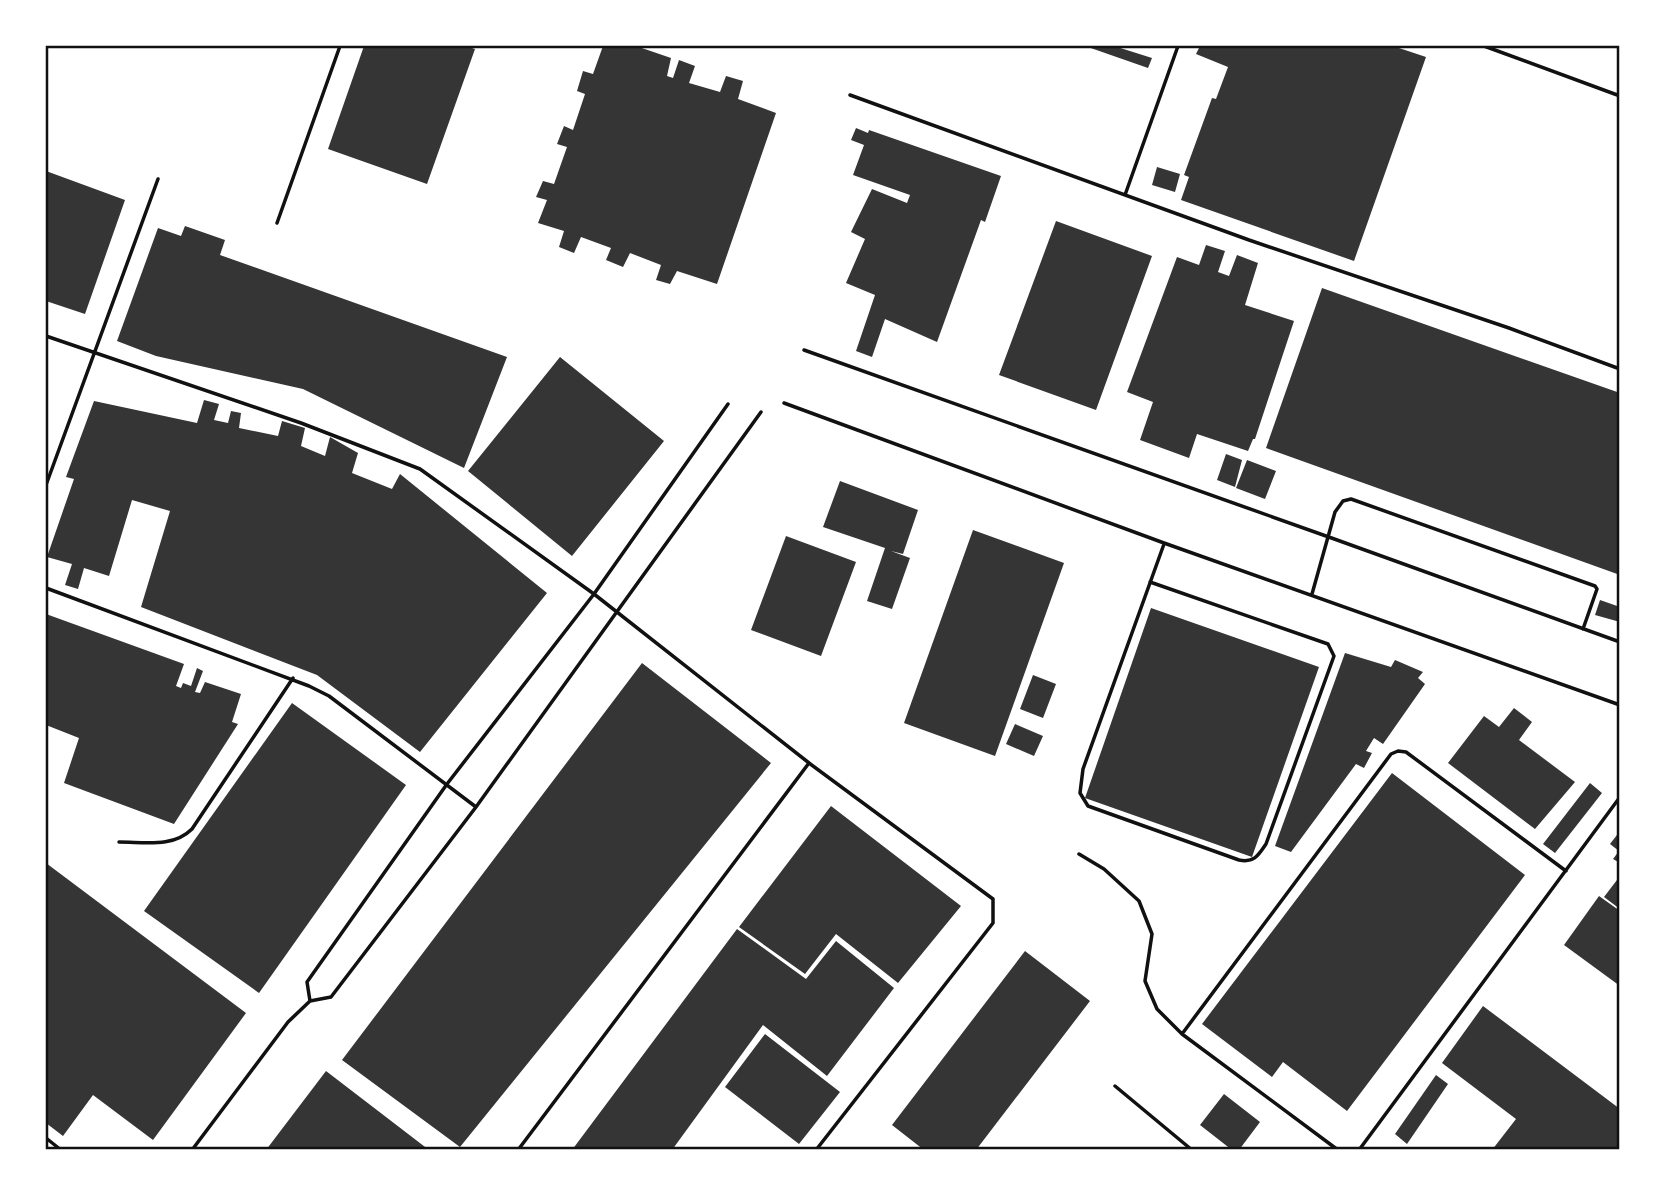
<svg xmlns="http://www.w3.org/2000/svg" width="1665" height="1195" font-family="Montserrat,sans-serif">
	<rect width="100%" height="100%" fill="#fff"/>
	<path fill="#353535" d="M364 46H466L475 49 427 184 328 149Z
		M603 46H636L671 58 667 76 673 78 679 60 695 66 689 83 720 92 726 76 743 81 738 99 776 113 717 284 677 271 670 284 656 280 661 265 630 253 623 267 606 260 611 248 581 237 574 253 559 247 564 231 538 223 547 200 536 197 543 181 554 184 567 147 557 144 564 126 573 130 585 94 577 91 583 71 593 74Z
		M1085 46H1114L1152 58 1148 68Z
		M1200 46H1393L1426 57 1354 261 1181 200 1189 177 1184 175 1212 98 1216 99 1228 67 1196 54Z
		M856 128 868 133 869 130 1001 176 985 222 981 220 937 342 885 319 872 357 856 351 875 295 846 283 865 239 851 232 872 189 907 203 910 195 853 175 864 145 851 140Z
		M1157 167 1180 174 1175 192 1152 185Z
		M46 171 125 200 85 314 46 301Z
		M1056 221 1152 256 1096 410 999 375Z
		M185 226 225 240 220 255 507 357 464 468 303 389 156 356 117 341 158 228 181 236Z
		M1206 245 1225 251 1218 272 1229 276 1237 255 1258 263 1245 305 1294 321 1255 439H1253L1248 451 1197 434 1189 458 1140 440 1153 402 1127 392 1177 257 1199 265Z
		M1322 288 1620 393V575L1266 448Z
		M560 357 664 441 572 556 468 471Z
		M204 400 219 404 214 420 228 423 231 411 241 413 239 428 278 436 282 421 305 428 301 446 325 456 330 437 358 453 352 473 392 489 400 474 547 593 420 752 317 675 141 607 170 511 132 500 109 576 84 568 78 589 65 585 72 564 47 557 74 479 66 477 94 401 197 423Z
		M1226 454 1242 460 1235 487 1217 480Z
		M1247 460 1276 471 1265 499 1236 488Z
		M840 481 918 510 903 554 891 551 910 558 892 609 867 601 885 548 823 527Z
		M973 530 1064 563 995 756 904 723Z
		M786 536 856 562 821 656 751 630Z
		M1600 600 1620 607V622L1595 615Z
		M1151 608 1319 667 1252 857 1085 798Z
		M46 614 184 664 176 686 181 688 183 683 191 686 197 668 203 671 195 692 200 693 205 682 241 694 232 722 238 724 174 824 64 783 79 738 46 725Z
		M1345 653 1391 667 1395 660 1423 672 1418 678 1425 684 1383 744 1374 738 1366 751 1372 753 1364 768 1356 764 1291 852 1275 846Z
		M642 663 771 763 460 1147 342 1060Z
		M1033 675 1056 684 1043 718 1020 709Z
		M292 703 406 785 259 993 144 911Z
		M1514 708 1532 722 1519 740 1575 782 1535 829 1448 763 1484 716 1499 727Z
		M1015 724 1043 736 1034 756 1006 744Z
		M1392 773 1525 875 1347 1111 1283 1062 1272 1077 1202 1024Z
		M1590 783 1602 793 1555 853 1543 844Z
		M831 806 961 906 898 983 836 934 805 974 739 927Z
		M1620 831V863L1613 859 1619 851 1610 844Z
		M46 863 246 1013 153 1140 93 1095 63 1136 46 1123Z
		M1620 876V909L1604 897Z
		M1599 896 1620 911V986L1564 945Z
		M737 929 806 979 836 941 894 988 827 1076 763 1025 672 1150H572Z
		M1025 951 1090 1001 976 1150H924L892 1125Z
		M1483 1006 1620 1109V1150H1492L1516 1119 1442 1063Z
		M765 1034 840 1092 799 1144 725 1087Z
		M326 1071 429 1150H266Z
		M1436 1075 1448 1084 1407 1144 1395 1134Z
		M1224 1094 1260 1122 1239 1150H1232L1200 1125Z"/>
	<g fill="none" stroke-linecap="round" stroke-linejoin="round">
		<path stroke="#111" stroke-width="3.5" d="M1484 46 1620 96
			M850 95 1249 240 1509 328 1620 369
			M1125 195 1178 46
			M277 223 340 46
			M46 336 301 423 420 469 594 594 809 763 993 899V923L816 1150
			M804 350 1326 536 1620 642
			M784 403 1164 543 1620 705
			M46 485 158 179
			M1150 582 1328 644 1334 656 1266 844C1258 856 1254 863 1239 860L1088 806 1080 793 1083 769 1164 544
			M46 588 309 686 329 696 476 807
			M1312 594 1335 512 1343 501 1351 499 1595 586 1597 589 1583 629
			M119 842C145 842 173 848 192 829L293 678
			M1079 854 1104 869 1139 901 1152 934 1145 981 1157 1009 1182 1034 1338 1150
			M310 1001 331 997 476 807 761 412
			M310 1001 307 982 447 784 594 594 728 404
			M1182 1034 1391 754 1398 751 1406 752 1566 871
			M1115 1086 1192 1150
			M46 1138 61 1150
			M192 1150 288 1022 310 1001
			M518 1150 809 763
			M1359 1150 1620 797"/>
	</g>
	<rect width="1665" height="1195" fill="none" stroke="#ffffff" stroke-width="94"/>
	<rect x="47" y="47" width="1571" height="1101" fill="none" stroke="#111" stroke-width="2.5"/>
</svg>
